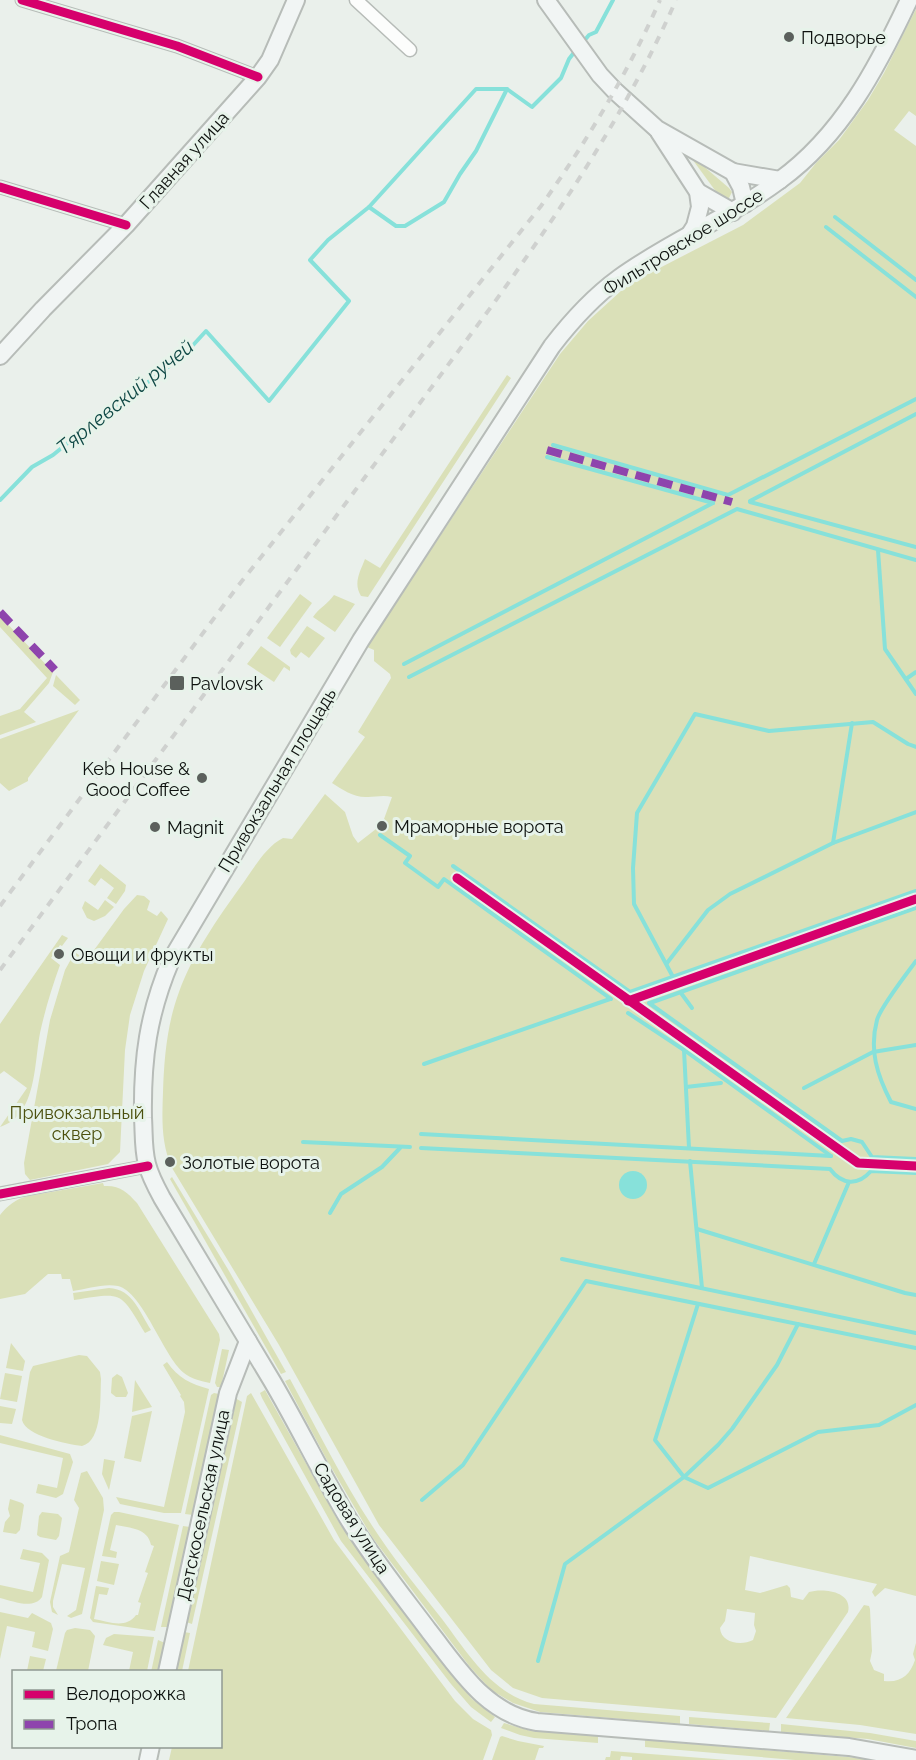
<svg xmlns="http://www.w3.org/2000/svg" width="916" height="1760" font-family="Raleway,sans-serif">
<rect width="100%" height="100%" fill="#eaf0eb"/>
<g fill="#dae0b8" fill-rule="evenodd">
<path d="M 916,9 L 916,116 L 909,111 L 894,130 L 916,146 L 916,1596 L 885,1588 L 875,1597 L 872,1592 L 877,1584 L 750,1556 L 745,1590 L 760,1593 L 787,1585 L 790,1588 L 791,1597 L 803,1600 L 809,1592 C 823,1588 853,1591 848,1612 L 776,1718 L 542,1698 L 513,1688 L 491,1670 L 379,1525 L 279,1345 L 172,1168 C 161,1143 162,1119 163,1092 C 164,1059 167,1024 179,992 C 192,955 218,918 241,886 C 253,870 265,847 283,838 L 292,839 L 325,794 L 345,812 L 353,836 L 358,843 L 376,829 L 379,831 L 386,821 L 384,819 L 392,797 C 383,795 376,797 368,797 C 354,798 343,790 332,783 L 365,737 L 358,732 L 391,678 L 390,674 L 374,661 L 374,650 L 367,647 L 560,354 L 588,321 L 622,290 L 644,276 L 743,225 L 800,183 L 816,163 L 839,140 L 868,100 L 884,73 ZM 727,1609 L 755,1613 L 754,1625 L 756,1631 L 753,1640 C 741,1646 721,1643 720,1628 L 725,1621 Z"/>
<polygon points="687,152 729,188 732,192 729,198 721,198 717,193"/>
<path d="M 507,375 L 511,378 L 368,597 L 361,596 C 353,583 360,572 365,559 L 380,568 Z"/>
<polygon points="300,594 312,603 280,647 267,638"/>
<path d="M 334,595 L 355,604 L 335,632 L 313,617 C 320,607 328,604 334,595 Z"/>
<polygon points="0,616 53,672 49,683 24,712 36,722 0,735 0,716 20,709 47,678 0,627"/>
<polygon points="307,626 325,638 309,658 301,652 296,658 291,654 290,650"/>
<polygon points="261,646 290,667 290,671 284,667 274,682 247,664"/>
<polygon points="56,675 80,700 75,705 53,686"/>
<polygon points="79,710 28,778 28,781 9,791 0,783 0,739"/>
<polygon points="100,864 126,885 125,891 116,904 107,898 114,888 101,878 95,886 88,881"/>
<polygon points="137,895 144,896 150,901 147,910 157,916 161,911 168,919 144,971 130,1015 125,1050 120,1152 108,1164 30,1180 25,1174 24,1163 50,1020 65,970 75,952 84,959 89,957 124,909"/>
<polygon points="105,900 114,907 105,916 94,921 87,918 82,908 85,901 98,910"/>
<path d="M 62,935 L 68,938 L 62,946 L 60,945 L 51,958 L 60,965 C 52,987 45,1010 40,1033 C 34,1064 37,1115 0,1127 L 27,1088 L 4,1071 L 0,1074 L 0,1024 Z"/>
<polygon points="172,1177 229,1271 286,1372 281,1374 170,1179"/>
<path d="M 103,1183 L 104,1186 C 120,1185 127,1192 137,1203 L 219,1334 L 220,1340 L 210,1383 C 201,1381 191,1379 184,1373 C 163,1356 143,1292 118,1286 C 104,1283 87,1289 73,1291 L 70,1279 L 62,1279 L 61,1274 L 48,1274 L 25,1294 L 0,1299 L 0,1215 C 8,1205 16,1199 28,1196 Z"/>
<path d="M 109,1288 C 133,1289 140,1313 151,1330 L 145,1333 C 120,1291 123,1292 74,1300 L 73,1293 Z"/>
<polygon points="11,1343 25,1361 23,1371 6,1368"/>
<polygon points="222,1349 229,1350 221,1387 217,1387 215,1383"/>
<path d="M 79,1355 L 87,1356 L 100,1372 L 101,1379 C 100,1397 103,1441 82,1446 C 66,1444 26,1436 22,1420 L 30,1372 L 33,1366 Z"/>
<path d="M 167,1362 C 178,1378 191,1384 209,1389 L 181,1513 L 164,1513 L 120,1504 L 116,1497 L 164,1507 L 185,1412 L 184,1402 L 180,1396 L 181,1395 L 163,1365 Z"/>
<polygon points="5,1373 22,1376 17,1402 0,1399"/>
<polygon points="117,1374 122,1377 128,1393 126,1397 116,1397 111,1393 112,1378"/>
<path d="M 290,1379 C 319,1433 346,1488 381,1539 C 399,1566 421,1592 442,1619 C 467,1652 491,1693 534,1704 L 680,1716 L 680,1724 L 540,1712 L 513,1703 L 491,1690 L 470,1667 L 372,1537 L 328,1462 L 285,1381 Z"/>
<polygon points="135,1380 152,1407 132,1412"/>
<polygon points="265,1390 341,1526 458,1683 472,1699 495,1717 491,1722 471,1707 451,1684 341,1541 262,1398 260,1393"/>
<polygon points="214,1393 219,1394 193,1515 185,1514 211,1395"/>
<polygon points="251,1393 334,1540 455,1701 473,1719 491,1730 492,1735 483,1760 169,1760 172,1747 220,1746 220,1672 188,1671 247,1396"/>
<polygon points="235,1398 242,1402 192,1624 186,1622"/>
<polygon points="0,1406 16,1409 12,1424 0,1423"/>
<polygon points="152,1411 141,1462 124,1458 132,1416"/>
<polygon points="0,1435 70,1454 73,1462 63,1494 56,1498 36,1493 38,1484 57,1488 63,1458 0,1443"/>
<polygon points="104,1459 115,1461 109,1490 102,1474"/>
<polygon points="87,1471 103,1498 104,1510 82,1614 71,1618 67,1616 76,1610 85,1568 62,1564 53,1601 53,1607 58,1615 52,1612 50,1602 60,1556 69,1552 79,1508 74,1500 81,1473"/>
<polygon points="10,1499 22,1503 24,1505 20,1530 16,1534 3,1532 5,1522 10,1516 8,1509"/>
<polygon points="42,1512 58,1514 62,1518 59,1536 56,1540 40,1537 37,1535 39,1516"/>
<path d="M 119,1512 L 179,1525 L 155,1631 L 93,1622 L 90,1618 L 96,1586 L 109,1588 L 107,1595 L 99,1594 L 94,1619 C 109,1622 126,1629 136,1615 L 138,1615 L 141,1603 L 138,1602 L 148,1573 L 145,1572 L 154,1546 L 151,1545 C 148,1528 130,1528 116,1525 L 110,1550 L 117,1552 L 116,1558 L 102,1556 L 111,1515 L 114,1512 Z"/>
<polygon points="183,1526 190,1527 168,1627 161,1627"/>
<path d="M 23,1549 L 42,1553 L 49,1560 L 42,1597 C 33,1610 13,1601 0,1598 L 0,1585 L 33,1592 L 40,1563 L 20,1559 Z"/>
<polygon points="101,1561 119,1564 114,1585 97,1581"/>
<path d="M 864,1605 L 869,1606 L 870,1609 L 872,1651 L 870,1661 L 874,1670 L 884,1674 L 884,1681 C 901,1683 910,1675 915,1660 L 913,1654 L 916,1643 L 916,1734 L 860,1725 L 786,1718 Z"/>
<polygon points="0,1612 28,1618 32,1613 51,1623 53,1629 48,1651 32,1647 35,1632 7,1626 0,1659"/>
<polygon points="75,1628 90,1630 95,1636 88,1671 56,1671 65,1633 67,1630"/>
<polygon points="184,1632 190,1633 182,1671 175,1672"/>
<polygon points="114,1634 154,1637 147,1671 129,1671 133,1652 103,1645 106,1638"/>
<polygon points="158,1640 165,1643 159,1671 151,1672"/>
<polygon points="30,1656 46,1659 43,1671 27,1671"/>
<polygon points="689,1717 770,1723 769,1731 689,1724"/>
<polygon points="504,1723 531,1731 598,1736 598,1743 534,1738 520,1735 501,1728"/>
<polygon points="781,1724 870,1733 916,1741 916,1748 868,1739 781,1732"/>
<polygon points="502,1736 518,1741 544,1746 543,1748 539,1748 535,1760 492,1760 500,1737"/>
<polygon points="645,1740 848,1757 871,1760 795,1760 645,1747"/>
<polygon points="611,1751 728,1760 632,1760 632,1757 621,1756 620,1760 605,1760 606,1757 610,1757"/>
</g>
<circle fill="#87e1da" cx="633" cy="1185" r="14"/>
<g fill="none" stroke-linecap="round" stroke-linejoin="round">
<g stroke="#87e1da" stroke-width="4">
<polyline points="583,42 589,35 596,32 613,0"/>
<polyline points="369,207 476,89 507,89"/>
<polyline points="835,217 916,280"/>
<polyline points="826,227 916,297"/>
<polyline points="553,445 728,495 916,399"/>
<polyline points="547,457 713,503"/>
<polyline points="0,500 32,467 53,455 75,437 184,355 206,331 269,401 349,301 310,260 328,240 369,207 396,226 405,226 444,202 460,174 476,151 507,89 532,107 561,78 569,59 576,50"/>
<polyline points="750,501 916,414"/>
<polyline points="750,502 916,547"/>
<polyline points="878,550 885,649 916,694"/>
<polyline points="404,664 713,503"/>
<polyline points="409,677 737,509 916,560"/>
<polyline points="906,679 916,672"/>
<polyline points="380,835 410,856 405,863 438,887 444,879 611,999"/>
<polyline points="833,843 852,723"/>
<polyline points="453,866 630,992 916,891"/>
<path d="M 916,961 C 907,973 880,1008 877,1020 C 869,1050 877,1075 891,1102 L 916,1109"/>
<polyline points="667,963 708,910 730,894 833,843 916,812"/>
<polyline points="673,977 634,904 633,868 637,813 695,714 769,731 873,722 908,744 916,747"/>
<polyline points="681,993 692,1008"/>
<polyline points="649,1003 842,1141 851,1139 862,1142 872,1157 916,1159"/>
<polyline points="650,1003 916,908"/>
<polyline points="628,1013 684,1050 831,1156"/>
<polyline points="684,1050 689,1148"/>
<polyline points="424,1064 610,999"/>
<polyline points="686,1087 721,1083"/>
<polyline points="804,1088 873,1052 916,1045"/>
<polyline points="421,1134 831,1156"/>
<polyline points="303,1142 410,1147"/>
<path d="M 421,1148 L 830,1169 C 842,1185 858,1186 871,1171 L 916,1173"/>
<polyline points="690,1161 702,1288"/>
<polyline points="330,1213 341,1194 382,1167 400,1148"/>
<polyline points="697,1229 905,1293 916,1295"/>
<polyline points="562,1259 916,1333"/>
<polyline points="814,1264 849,1182"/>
<polyline points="698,1304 655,1440 684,1477 708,1488 818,1432 879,1425 916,1405"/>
<polyline points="422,1500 463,1465 586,1281 916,1348"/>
<polyline points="538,1661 565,1564 684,1477 718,1445 732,1429 777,1365 798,1324"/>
</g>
<defs>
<g id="minor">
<polyline points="22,0 177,46 258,77"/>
<polyline points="356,0 410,50"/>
<polyline points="0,187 126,225"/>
<polyline points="0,1194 148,1166"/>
</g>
<g id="secondary">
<polyline points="546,0 600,75 615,91 657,129 733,172 741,187 745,204"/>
<path d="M 909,0 C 877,68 842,135 780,180 C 729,218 670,241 619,278 C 593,297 572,320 552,346 L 361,640 L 171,960 C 148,1014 142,1059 143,1118 C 144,1133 143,1149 147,1164 C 150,1176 156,1187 162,1198 C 199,1259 236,1320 272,1381 C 299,1427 322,1475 349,1520 C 373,1559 402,1595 429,1631 C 459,1669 486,1714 537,1722 L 849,1747 L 916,1759"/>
<polyline points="659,132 698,192 700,207 695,226 688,237"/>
<polyline points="733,172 780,180"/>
<polyline points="698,192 733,212"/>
<polyline points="0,356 43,309 126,225 258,77 270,60 296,0"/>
<polyline points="167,1672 228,1393 248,1341"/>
<polyline points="148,1760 151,1746"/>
</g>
</defs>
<use href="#minor" stroke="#b7bcb8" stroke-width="15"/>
<use href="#secondary" stroke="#b7bcb8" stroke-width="20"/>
<use href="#minor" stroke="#fcfdfc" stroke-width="12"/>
<use href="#secondary" stroke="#f1f5f4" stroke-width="16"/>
<g stroke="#cfd1cf" stroke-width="4" stroke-dasharray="8 8" stroke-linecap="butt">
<path d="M 0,906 L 238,586 L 541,206 C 587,141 628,73 660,0"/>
<path d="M 0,970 L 491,307 C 561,210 628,110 676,0"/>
</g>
<g stroke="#8e44ad" stroke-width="8" stroke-dasharray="15 8" stroke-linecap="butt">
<polyline points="547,450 732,502"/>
<polyline points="0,612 55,670"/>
</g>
<defs>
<g id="cycleway">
<polyline points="22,0 177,46 258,77"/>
<polyline points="0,187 126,225"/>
<polyline points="457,878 858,1163 916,1166"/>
<polyline points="628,1001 916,899"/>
<polyline points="0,1194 148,1166"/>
</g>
</defs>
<use href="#cycleway" stroke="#e7f3ea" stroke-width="13"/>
<use href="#cycleway" stroke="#d6006c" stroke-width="9"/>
</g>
<g fill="#5b605c" stroke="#e7f3ea" stroke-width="2">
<circle cx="789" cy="37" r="6"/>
<rect x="169" y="675" width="16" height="16" rx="3"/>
<circle cx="202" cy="778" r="6"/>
<circle cx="382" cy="826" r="6"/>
<circle cx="155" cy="827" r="6"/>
<circle cx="59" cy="954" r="6"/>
<circle cx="170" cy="1162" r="6"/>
</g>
<g text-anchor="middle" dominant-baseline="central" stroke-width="6" stroke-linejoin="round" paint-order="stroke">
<g font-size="18" fill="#0e120f" stroke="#e7f3ea" text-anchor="start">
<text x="801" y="37">Подворье</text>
<text x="190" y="683">Pavlovsk</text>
<text x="190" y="768" text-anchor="end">Keb House &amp;<tspan x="190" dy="21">Good Coffee</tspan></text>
<text x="394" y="826">Мраморные ворота</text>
<text x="167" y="827">Magnit</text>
<text x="71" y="954">Овощи и фрукты</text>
<text x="182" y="1162">Золотые ворота</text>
</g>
<g font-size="18" fill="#0e120f" stroke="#e7f3ea">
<text transform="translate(184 160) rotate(-48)">Главная улица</text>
<text transform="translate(683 242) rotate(-32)">Фильтровское шоссе</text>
<text transform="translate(277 780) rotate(-59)">Привокзальная площадь</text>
<text transform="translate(203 1505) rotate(-78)">Детскосельская улица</text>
<text transform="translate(352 1518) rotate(58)">Садовая улица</text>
</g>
<g font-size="18" fill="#4c500e" stroke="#e7f3ea">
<text x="77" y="1112">Привокзальный<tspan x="77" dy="21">сквер</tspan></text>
</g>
<g font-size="20" font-style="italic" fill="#0f4845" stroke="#e7f3ea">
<text transform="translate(125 397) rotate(-39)">Тярлевский ручей</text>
</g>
</g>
<rect x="12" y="1670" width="210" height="78" fill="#e7f3ea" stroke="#909992" stroke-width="1.5"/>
<rect x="24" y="1690" width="30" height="9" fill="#d6006c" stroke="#909992" stroke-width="1.5"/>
<text x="66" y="1700" font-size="18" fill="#0e120f">Велодорожка</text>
<rect x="24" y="1720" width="30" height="9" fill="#8e44ad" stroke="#909992" stroke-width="1.5"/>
<text x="66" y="1730" font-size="18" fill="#0e120f">Тропа</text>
</svg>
